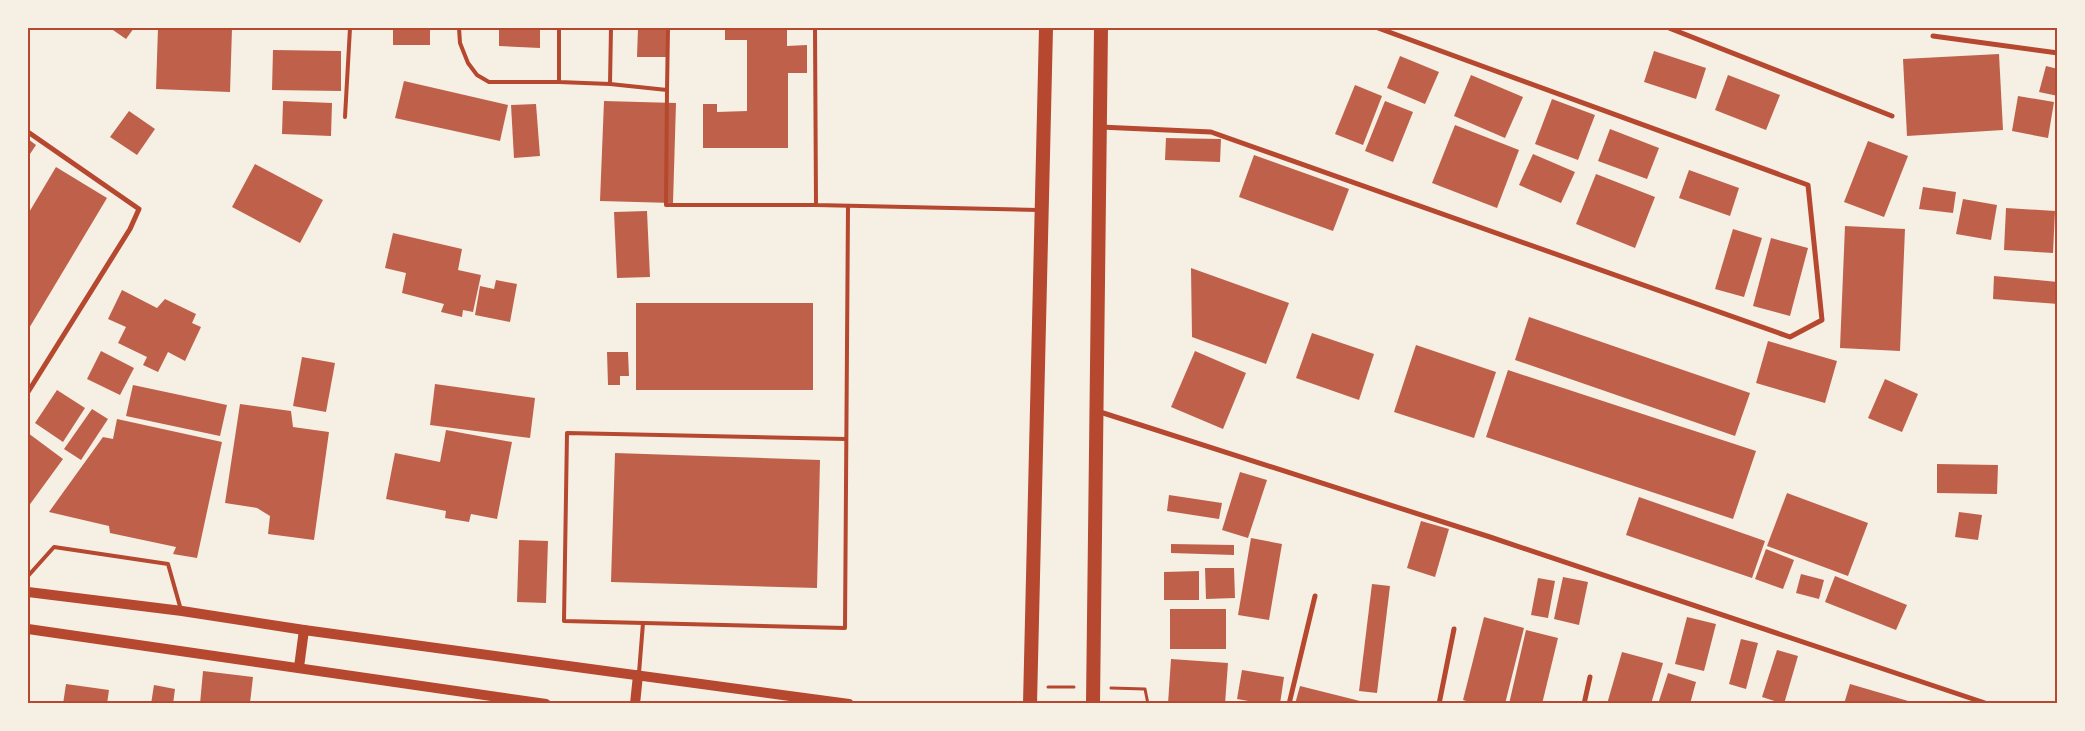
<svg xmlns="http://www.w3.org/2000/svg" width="2085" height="731" font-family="Signika,sans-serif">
<rect width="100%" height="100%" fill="#f6efe4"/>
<g fill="#bf614a">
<polygon points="110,28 134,28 126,39"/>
<polygon points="158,28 232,28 230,92 156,89"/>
<rect x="393" y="28" width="37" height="17"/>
<polygon points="499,28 540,28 540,48 499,46"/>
<polygon points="638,28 667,28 666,57 637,57"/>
<polygon points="725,28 787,28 787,46 807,45 807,73 788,73 788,148 703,148 703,104 717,104 717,112 747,111 747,40 725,40"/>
<polygon points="273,50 341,51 341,91 272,90"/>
<polygon points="1654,51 1706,68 1696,99 1644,82"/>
<polygon points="1999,54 2003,130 1907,136 1903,59"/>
<polygon points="1400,56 1439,72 1425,104 1387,88"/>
<polygon points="2046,66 2058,69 2058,96 2039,92"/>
<polygon points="1471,75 1523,97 1505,138 1454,116"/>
<polygon points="1728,75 1780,95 1766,130 1715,110"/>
<polygon points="404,81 508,105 500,141 395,118"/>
<polygon points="1355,85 1382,96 1363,145 1335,134"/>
<polygon points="2018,96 2054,102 2048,138 2012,131"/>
<polygon points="1552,99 1595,115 1578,160 1535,144"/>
<polygon points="283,101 332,103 331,136 282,134"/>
<polygon points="604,101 676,103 673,203 600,201"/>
<polygon points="1385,101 1413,112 1393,162 1365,151"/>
<polygon points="536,104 540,156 514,158 511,105"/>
<polygon points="129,111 155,129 137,155 110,137"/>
<polygon points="1455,125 1519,150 1497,208 1432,183"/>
<polygon points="1610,129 1659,148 1647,179 1598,161"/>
<polygon points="1166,138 1221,139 1220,162 1165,160"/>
<polygon points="28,139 36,145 28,157"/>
<polygon points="1868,141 1908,156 1884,217 1844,202"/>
<polygon points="1533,154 1575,172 1561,203 1519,185"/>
<polygon points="1254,155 1349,189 1333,231 1239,197"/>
<polygon points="255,164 323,200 300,243 232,207"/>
<polygon points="56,167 107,198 28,330 28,214"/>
<polygon points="1689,170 1739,188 1730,216 1679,198"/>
<polygon points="1596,174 1655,197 1635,248 1576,224"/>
<polygon points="1923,187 1956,192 1953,213 1919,209"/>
<polygon points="1963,199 1997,205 1991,240 1956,234"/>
<polygon points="2006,208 2055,211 2053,253 2004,250"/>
<polygon points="647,211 650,277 617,278 614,212"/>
<polygon points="1845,226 1905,229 1900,351 1840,348"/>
<polygon points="1733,229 1762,238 1744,297 1715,289"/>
<polygon points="393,233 462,249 458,270 481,275 473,312 463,310 462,317 441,312 444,304 402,293 406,273 385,268"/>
<polygon points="1771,238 1808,248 1790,316 1753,306"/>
<polygon points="1191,268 1289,303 1266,364 1192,337"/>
<polygon points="1994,276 2058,282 2058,304 1993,299"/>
<polygon points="496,280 517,284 510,322 475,315 480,286 494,289"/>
<polygon points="122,290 157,308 165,299 196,314 192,323 201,327 185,361 168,352 158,372 143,365 147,357 118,343 126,327 108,319"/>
<rect x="636" y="303" width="177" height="87"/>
<polygon points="1529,317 1750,393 1735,436 1515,360"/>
<polygon points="1312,333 1374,354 1359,400 1296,378"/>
<polygon points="1768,341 1837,361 1825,403 1756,383"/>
<polygon points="1416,345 1496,372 1474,438 1394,412"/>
<polygon points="101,351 134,368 120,395 87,379"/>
<polygon points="1195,351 1246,373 1223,429 1171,407"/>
<polygon points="607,352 628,352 629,376 620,376 620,385 608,385"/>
<polygon points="302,357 335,363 326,412 293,406"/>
<polygon points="1508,370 1756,451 1733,519 1486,437"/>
<polygon points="1885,379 1918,394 1902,432 1868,418"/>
<polygon points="435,384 535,398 530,438 430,425"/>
<polygon points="133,385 227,405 220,436 126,416"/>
<polygon points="57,390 85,408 63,442 35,423"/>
<polygon points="240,404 291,411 293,427 329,432 314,540 268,534 270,516 257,508 225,503"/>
<polygon points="92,409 108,419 81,460 64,449"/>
<polygon points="117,419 222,442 197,558 173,554 176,547 110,533 109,526 49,512 103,437 113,439"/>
<polygon points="446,430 512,442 497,519 471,514 469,522 445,518 446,511 386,499 395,453 440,462"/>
<polygon points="28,433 63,459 28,507"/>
<polygon points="615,453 820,460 817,588 611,582"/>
<polygon points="1937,464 1998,465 1997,494 1937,493"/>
<polygon points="1240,472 1267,480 1248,538 1222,530"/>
<polygon points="1787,493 1868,523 1848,576 1767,546"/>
<polygon points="1169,495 1222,503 1219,519 1167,511"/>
<polygon points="1639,497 1765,541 1752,578 1626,535"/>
<polygon points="1959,512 1982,515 1978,540 1955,537"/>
<polygon points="1421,521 1449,529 1435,577 1407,568"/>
<polygon points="1251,538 1282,544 1269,620 1238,615"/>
<polygon points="519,540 548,541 546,603 517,602"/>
<polygon points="1171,544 1234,545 1234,555 1171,553"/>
<polygon points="1766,549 1794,560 1783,589 1755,579"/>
<polygon points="1205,568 1234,568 1235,598 1206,599"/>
<polygon points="1199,571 1199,600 1164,600 1164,572"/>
<polygon points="1801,574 1824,580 1819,599 1796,593"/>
<polygon points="1835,576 1907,605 1896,630 1825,602"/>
<polygon points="1563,577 1588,582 1579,625 1554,619"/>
<polygon points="1538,578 1555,581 1548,618 1531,615"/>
<polygon points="1372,584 1390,586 1377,693 1359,691"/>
<rect x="1170" y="609" width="56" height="40"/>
<polygon points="1484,617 1524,628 1505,704 1476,704 1463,700"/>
<polygon points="1687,617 1716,624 1704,671 1675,664"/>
<polygon points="1526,630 1558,638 1542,704 1509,704"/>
<polygon points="1741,639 1758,643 1746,689 1729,684"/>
<polygon points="1777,650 1798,656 1784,704 1762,697"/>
<polygon points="1622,652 1663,663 1651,704 1607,704"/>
<polygon points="1171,659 1228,663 1225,704 1168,704"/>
<polygon points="1242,670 1284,677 1280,704 1265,704 1237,699"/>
<polygon points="203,671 253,677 250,703 234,701 234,704 200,704"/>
<polygon points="1668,673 1696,682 1690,704 1658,704"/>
<polygon points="66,684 109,690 107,704 63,704"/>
<polygon points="1850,684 1915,703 1915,704 1844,704"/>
<polygon points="154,685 175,689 173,704 151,704"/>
<polygon points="1300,686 1368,703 1368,704 1295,704"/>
</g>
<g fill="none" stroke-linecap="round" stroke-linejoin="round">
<g stroke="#b5482f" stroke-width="3">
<polyline points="1048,687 1074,687"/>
<polyline points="1111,688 1145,689 1148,704"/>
</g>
<g stroke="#b5482f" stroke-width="4">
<polyline points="459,28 460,43 468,63 477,75 489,82 559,82"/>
<polyline points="559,28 559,82 610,84 667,90 666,205 816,205"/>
<polyline points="815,28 816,205 1038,210"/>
<polyline points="610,84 611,28"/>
<polyline points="667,90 668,28"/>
<polyline points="345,117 350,28"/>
<polyline points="846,439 567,433 564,621 845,628 848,206"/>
<polyline points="28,576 54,547 168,564 181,610"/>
<polyline points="639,673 643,623"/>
</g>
<g stroke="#b5482f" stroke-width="5">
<polyline points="1669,28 1892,116"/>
<polyline points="1933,36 2058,53"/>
<polyline points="1100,127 1211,132 1790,337 1822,320 1808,185 1378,28"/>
<polyline points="28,132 139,209 130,229 28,392"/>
<polyline points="1097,411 1490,537 1988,704"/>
<polyline points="1289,704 1315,596"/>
<polyline points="1439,704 1454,629"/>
<polyline points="1584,704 1590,677"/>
</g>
<g stroke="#b5482f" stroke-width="10">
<polyline points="28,592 182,611 304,630 849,704"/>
<polyline points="28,629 546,704"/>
<polyline points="299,667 304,630"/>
<polyline points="635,704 638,675"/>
</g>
<g stroke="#b5482f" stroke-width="14">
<polyline points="1030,704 1046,28"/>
<polyline points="1093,704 1101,28"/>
</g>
</g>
<rect width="2085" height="731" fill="none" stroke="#f6efe4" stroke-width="58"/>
<rect x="29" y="29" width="2027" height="673" fill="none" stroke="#b5482f" stroke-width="2"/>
</svg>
